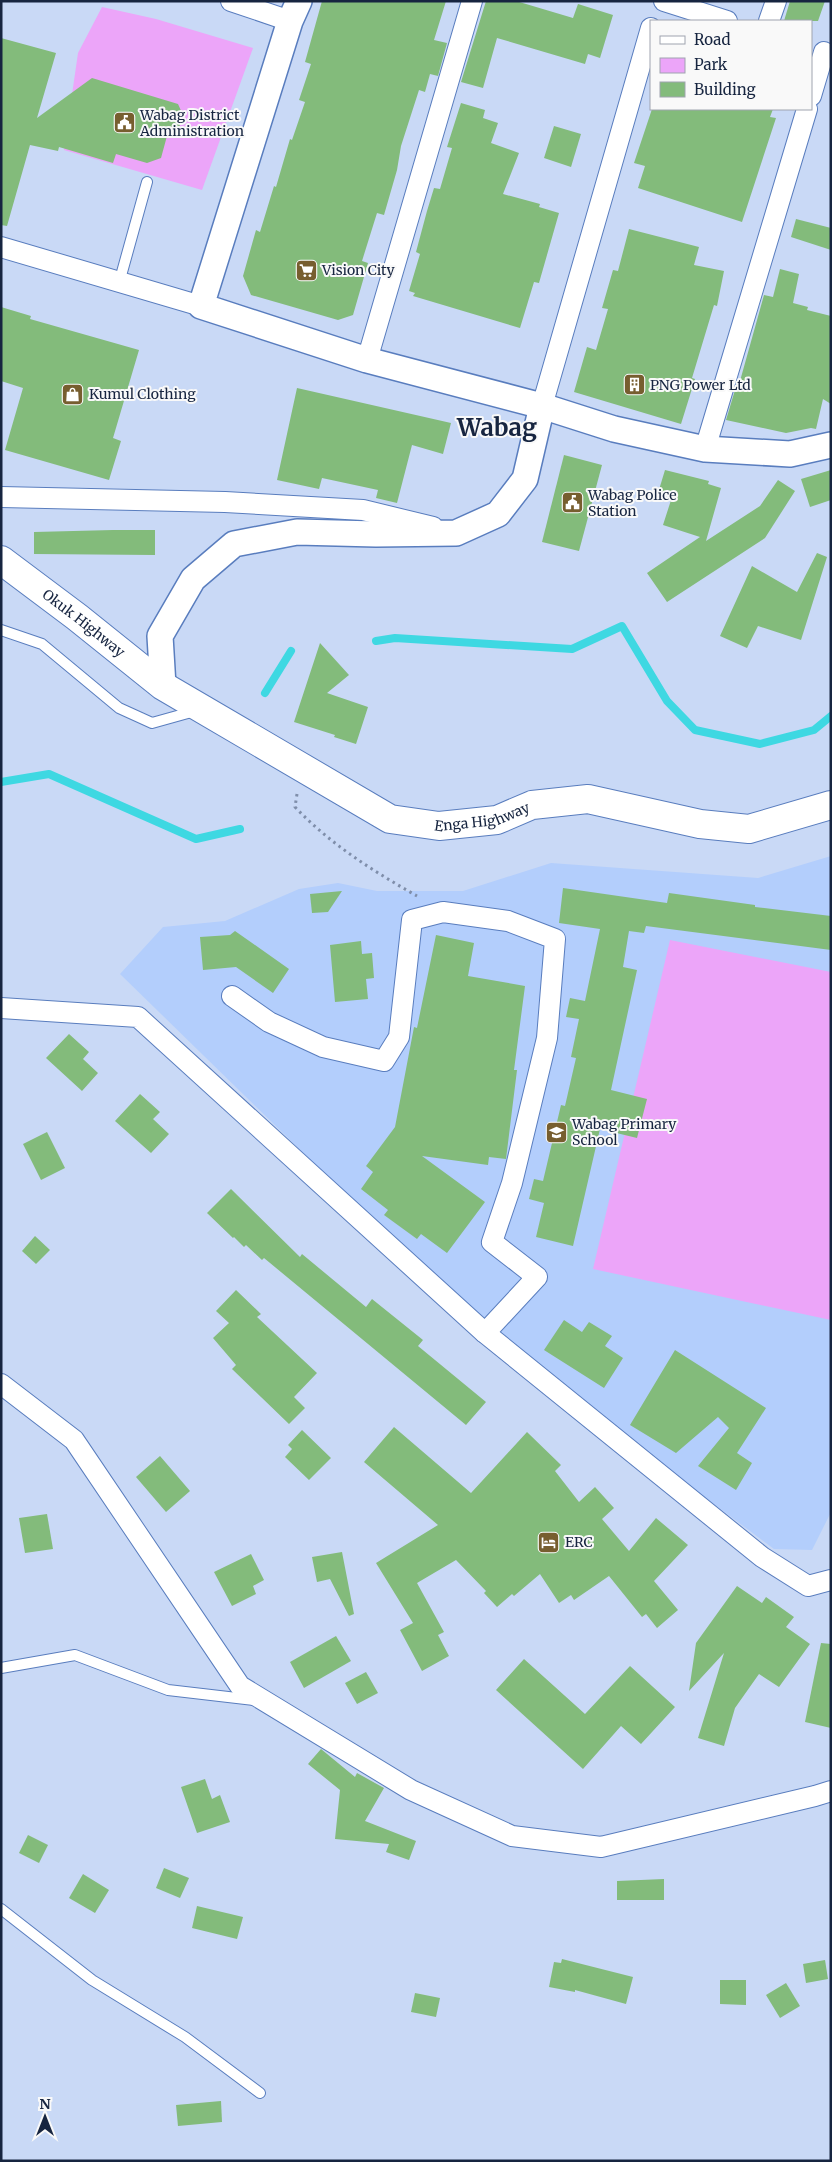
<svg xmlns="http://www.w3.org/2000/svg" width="832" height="2162" font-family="Merriweather,serif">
<rect width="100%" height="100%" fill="#c9d9f6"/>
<polygon fill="#b3cefc" points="831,856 831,1512 812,1550 774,1549 591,1412 444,1290 120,974 163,927 225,921 299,889 338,883 377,891 463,891 551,863 758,878"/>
<g fill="#eca5f9">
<polygon points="102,7 156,19 253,48 202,190 64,150 78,53"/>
<polygon points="670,940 831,972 831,1320 593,1269"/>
</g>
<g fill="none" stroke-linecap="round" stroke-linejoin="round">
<g stroke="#3ed8e2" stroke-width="8">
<polyline points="376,641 395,638 572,649 622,626 667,701 695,730 760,744 814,730 831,716"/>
<polyline points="265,693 291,651"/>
<polyline points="1,782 49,774 196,839 240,829"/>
</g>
</g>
<g fill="#83bb7b">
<polygon points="322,1 446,1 434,40 447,43 438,76 430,74 425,92 419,90 401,146 397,170 384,215 377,213 362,261 368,263 353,315 338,320 251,295 243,276 256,230 260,232 274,186 276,187 290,139 292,140 305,102 299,100 311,64 305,62"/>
<polygon points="486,1 516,1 573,18 578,4 613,15 600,58 588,54 585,64 497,38 483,88 461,82"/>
<polygon points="790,1 825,1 818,21 784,21"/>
<polygon points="1,38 56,53 37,118 92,78 178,104 183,115 176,138 167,136 161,158 147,163 116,154 113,163 59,147 58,151 30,145 7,226 1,225"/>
<polygon points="461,103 485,110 483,118 498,123 491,143 519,153 503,194 540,204 539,207 559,213 539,283 534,282 520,328 413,296 415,293 409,291 420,254 416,252 427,211 434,188 440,189 452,148 447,147"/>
<polygon points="652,109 773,109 770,117 776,118 742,222 638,188 645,166 634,163"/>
<polygon points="554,126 581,134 571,167 544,158"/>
<polygon points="796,219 831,228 831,250 791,237"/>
<polygon points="629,229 699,247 694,265 724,271 717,306 714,305 692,378 695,379 681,424 574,392 587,347 596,350 608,309 602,308 613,270 618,271"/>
<polygon points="780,269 799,274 793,303 808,307 807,310 831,316 831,404 823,399 816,429 811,428 786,433 726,420 738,380 740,381 764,295 773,297"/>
<polygon points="1,307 31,316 30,319 139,350 113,438 121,441 109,480 5,450 23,388 1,381"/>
<polygon points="297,388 451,423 443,454 412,445 397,503 376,498 378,490 322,478 319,489 277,480"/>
<polygon points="564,455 602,465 579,551 542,542"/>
<polygon points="665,470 709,481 708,484 721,488 706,541 760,506 778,480 795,491 765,538 667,602 647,573 700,537 663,525 672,497 658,493"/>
<polygon points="831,470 831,500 810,507 801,479"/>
<polygon points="113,530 155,530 155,555 34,554 34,532"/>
<polygon points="817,553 827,557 801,640 758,626 747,648 720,636 752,566 797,592"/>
<polygon points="320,643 349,675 327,693 368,707 356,744 334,737 335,735 294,722"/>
<polygon points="563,888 667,903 669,893 755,905 755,907 831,916 831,950 646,926 644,933 629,931 623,967 637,970 611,1090 647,1099 637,1138 600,1129 573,1246 536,1237 544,1203 529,1199 534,1179 543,1181 561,1105 565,1106 576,1058 571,1057 579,1019 566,1017 570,998 585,1001 600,929 559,923"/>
<polygon points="342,891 328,912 312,913 310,894"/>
<polygon points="235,931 289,969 273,993 236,967 203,970 200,937 230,935"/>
<polygon points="436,935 474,943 468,976 525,986 514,1070 517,1070 506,1159 489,1157 488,1165 422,1156 485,1202 447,1253 421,1234 417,1239 384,1215 388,1210 361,1189 373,1172 366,1166 395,1127 414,1027 417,1028"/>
<polygon points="361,941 362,954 372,953 374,978 366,979 368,999 335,1002 330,945"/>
<polygon points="69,1034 89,1052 83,1059 98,1073 82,1091 46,1058"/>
<polygon points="140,1094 160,1112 153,1119 169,1134 151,1153 115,1121"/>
<polygon points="47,1132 65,1168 41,1180 23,1144"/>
<polygon points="231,1189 300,1257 302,1254 366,1307 372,1299 423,1340 418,1346 486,1402 466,1425 264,1258 262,1260 246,1245 244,1247 234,1237 233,1238 207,1213"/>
<polygon points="35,1236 50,1250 36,1264 22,1251"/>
<polygon points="236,1290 261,1314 257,1317 317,1373 294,1397 305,1408 289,1424 232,1369 236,1365 213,1338 229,1323 216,1311"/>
<polygon points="564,1320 582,1332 589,1322 612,1336 605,1346 623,1358 604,1388 544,1350"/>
<polygon points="675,1350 766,1408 737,1453 752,1463 736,1490 698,1466 729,1428 718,1417 676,1453 630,1425"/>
<polygon points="394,1427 471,1493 527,1432 561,1465 555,1471 579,1502 595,1487 614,1508 602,1519 629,1551 656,1518 688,1545 654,1581 678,1610 657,1628 646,1614 642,1617 609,1576 574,1600 571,1595 559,1603 540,1574 514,1596 512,1594 497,1607 484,1593 486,1591 456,1560 417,1583 444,1632 438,1635 449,1656 422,1671 400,1630 413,1623 376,1563 438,1525 364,1462"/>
<polygon points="302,1430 331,1458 309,1480 285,1457 292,1449 288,1445"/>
<polygon points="160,1456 190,1491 166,1512 136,1477"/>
<polygon points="47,1514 53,1549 25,1553 19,1518"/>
<polygon points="342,1552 354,1614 349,1616 330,1579 317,1582 312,1557"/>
<polygon points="251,1554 264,1580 253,1586 256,1594 232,1606 214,1572"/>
<polygon points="737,1586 762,1603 766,1597 794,1617 786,1627 810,1644 779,1687 759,1674 735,1708 724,1746 698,1738 724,1653 689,1691 696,1643"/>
<polygon points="336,1636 351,1661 304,1688 290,1662"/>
<polygon points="821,1643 831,1644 831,1728 805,1722"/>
<polygon points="524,1659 585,1714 630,1666 675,1707 641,1744 621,1726 583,1769 496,1690"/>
<polygon points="366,1672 378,1693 357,1704 345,1683"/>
<polygon points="321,1749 355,1777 357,1773 384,1788 365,1821 416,1841 409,1860 386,1852 389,1844 335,1839 340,1790 308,1764"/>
<polygon points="205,1779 212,1799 220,1795 230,1822 197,1833 181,1787"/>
<polygon points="28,1835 48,1845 39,1863 19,1853"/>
<polygon points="164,1868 189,1878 180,1898 156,1888"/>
<polygon points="83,1874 109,1890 95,1913 69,1898"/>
<polygon points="664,1879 664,1900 617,1900 617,1881"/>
<polygon points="197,1906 243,1917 237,1939 192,1928"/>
<polygon points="562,1959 633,1977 626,2004 575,1990 575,1992 549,1987 554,1962 561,1963"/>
<polygon points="825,1960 828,1979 806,1983 803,1964"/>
<polygon points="720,1980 746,1980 746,2005 720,2004"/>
<polygon points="786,1983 800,2006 780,2018 766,1995"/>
<polygon points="415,1993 440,1998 436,2017 411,2012"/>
<polygon points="221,2101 222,2122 178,2126 176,2105"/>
</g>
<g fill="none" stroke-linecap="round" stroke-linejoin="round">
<defs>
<g id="service">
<polyline points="119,283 147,182"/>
<polyline points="1,630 42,644 119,708 152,723 195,711"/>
<polyline points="1,1668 75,1655 168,1690 254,1700"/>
<polyline points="1,1909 92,1980 185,2037 260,2093"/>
</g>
<g id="minor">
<polyline points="231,1 290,21"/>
<polyline points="664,1 727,21"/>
<polyline points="769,21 776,1"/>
<polyline points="811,96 824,52"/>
<polyline points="1,247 201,306"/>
<polyline points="367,360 472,1"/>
<polyline points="542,406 651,28"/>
<polyline points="705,449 807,109"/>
<polyline points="1,497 225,502 363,510 433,527"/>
<polyline points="232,996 269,1022 323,1047 384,1061 399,1037 412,920 443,912 508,921 555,939 547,1038 512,1183 492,1242 537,1277 485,1333"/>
<polyline points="1,1008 138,1017 485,1333 762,1557 808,1586 831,1580"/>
<polyline points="1,1384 74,1440 240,1686 411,1790 512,1836 601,1847 815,1796 831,1791"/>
</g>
<g id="tertiary">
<polyline points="299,1 290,21 201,306 367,360 542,406 614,429 705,449 790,454 831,445"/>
<polyline points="163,686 160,636 193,579 234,544 297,532 376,534 456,533 498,514 525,479 542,406"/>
</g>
<g id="primary">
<path id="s1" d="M 1,560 L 77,617 L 163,686 L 390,819 L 439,826 L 497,820 L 532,805 L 588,799 L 700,824 L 749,829 L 831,805"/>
</g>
</defs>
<use href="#service" stroke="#597dbe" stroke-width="12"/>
<use href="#minor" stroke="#597dbe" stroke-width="22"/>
<use href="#tertiary" stroke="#597dbe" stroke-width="28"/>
<use href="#primary" stroke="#597dbe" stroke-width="30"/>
<path stroke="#7f8eaa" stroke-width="3" stroke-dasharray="2.5 4" stroke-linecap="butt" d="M 297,794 L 295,807 C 330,844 373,871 417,896"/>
<use href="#service" stroke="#fff" stroke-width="10"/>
<use href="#minor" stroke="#fff" stroke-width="20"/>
<use href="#tertiary" stroke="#fff" stroke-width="25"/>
<use href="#primary" stroke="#fff" stroke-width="28"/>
</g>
<defs>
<symbol id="civic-square" viewBox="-11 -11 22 22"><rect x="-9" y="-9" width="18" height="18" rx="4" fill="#775e2f" stroke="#f9f9f9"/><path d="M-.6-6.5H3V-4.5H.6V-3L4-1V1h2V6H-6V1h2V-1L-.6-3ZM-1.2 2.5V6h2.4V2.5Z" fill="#fff"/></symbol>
<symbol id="supermarket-square" viewBox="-11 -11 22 22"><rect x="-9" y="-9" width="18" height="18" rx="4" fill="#775e2f" stroke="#f9f9f9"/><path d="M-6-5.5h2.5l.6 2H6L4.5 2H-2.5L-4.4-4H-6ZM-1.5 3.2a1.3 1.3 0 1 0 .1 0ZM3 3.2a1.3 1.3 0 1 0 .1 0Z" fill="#fff"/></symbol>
<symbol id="building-square" viewBox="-11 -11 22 22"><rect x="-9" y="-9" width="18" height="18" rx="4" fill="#775e2f" stroke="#f9f9f9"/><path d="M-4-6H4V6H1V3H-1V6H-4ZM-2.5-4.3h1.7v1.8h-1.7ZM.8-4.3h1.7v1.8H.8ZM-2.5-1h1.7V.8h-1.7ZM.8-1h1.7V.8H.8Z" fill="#fff"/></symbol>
<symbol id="shop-square" viewBox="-11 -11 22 22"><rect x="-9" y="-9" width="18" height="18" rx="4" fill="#775e2f" stroke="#f9f9f9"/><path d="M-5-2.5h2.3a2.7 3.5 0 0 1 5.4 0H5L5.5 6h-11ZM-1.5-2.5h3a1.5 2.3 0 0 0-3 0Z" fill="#fff"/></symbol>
<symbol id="school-square" viewBox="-11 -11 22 22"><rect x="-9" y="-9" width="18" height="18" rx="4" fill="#775e2f" stroke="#f9f9f9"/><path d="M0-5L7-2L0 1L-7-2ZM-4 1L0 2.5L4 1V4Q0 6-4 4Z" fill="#fff"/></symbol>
<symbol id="hotel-square" viewBox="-11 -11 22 22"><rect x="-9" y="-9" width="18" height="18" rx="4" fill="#775e2f" stroke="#f9f9f9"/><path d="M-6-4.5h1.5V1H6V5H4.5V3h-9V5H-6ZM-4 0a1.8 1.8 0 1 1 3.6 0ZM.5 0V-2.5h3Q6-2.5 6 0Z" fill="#fff"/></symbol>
</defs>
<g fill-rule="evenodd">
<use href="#civic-square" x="112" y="110" width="25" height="25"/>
<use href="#supermarket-square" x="294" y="258" width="25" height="25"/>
<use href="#building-square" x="622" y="372" width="25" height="25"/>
<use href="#shop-square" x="60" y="382" width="25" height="25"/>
<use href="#civic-square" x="560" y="490" width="25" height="25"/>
<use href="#school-square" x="544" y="1120" width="25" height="25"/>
<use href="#hotel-square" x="536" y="1530" width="25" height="25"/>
</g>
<g text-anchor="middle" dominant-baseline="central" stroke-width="4" stroke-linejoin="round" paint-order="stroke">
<g font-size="14" fill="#172540" stroke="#f9f9f9" text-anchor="start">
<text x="140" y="115">Wabag District<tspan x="140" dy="16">Administration</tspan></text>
<text x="322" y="270">Vision City</text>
<text x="650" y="385">PNG Power Ltd</text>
<text x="89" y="394">Kumul Clothing</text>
<text x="588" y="495">Wabag Police<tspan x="588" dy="16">Station</tspan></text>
<text x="572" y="1124">Wabag Primary<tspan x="572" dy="16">School</tspan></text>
<text x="565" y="1542">ERC</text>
</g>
<g font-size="14" fill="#172540" stroke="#f9f9f9">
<text stroke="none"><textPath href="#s1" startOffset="104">Okuk Highway</textPath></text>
<text stroke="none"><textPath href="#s1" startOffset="562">Enga Highway</textPath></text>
</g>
<g font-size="24" font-weight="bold" fill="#172540" stroke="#f9f9f9">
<text x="497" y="427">Wabag</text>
</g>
</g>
<rect width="832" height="2162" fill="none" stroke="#172540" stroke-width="5"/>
<rect x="650" y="20" width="162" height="90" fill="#f9f9f9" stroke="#9fa4af"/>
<rect x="660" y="36" width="25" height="8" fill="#ffffff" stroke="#9fa4af"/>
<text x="694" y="45" font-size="15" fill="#172540">Road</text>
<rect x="660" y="58" width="25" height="15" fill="#eca5f9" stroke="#9fa4af"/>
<text x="694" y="70" font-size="15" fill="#172540">Park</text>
<rect x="660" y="82" width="25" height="15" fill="#83bb7b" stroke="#9fa4af"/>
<text x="694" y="95" font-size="15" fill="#172540">Building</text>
<g transform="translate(45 2117)" stroke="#f9f9f9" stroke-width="4" paint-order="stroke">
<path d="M0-4L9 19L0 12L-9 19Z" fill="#172540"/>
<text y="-8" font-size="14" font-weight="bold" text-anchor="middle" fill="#172540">N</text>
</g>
</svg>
